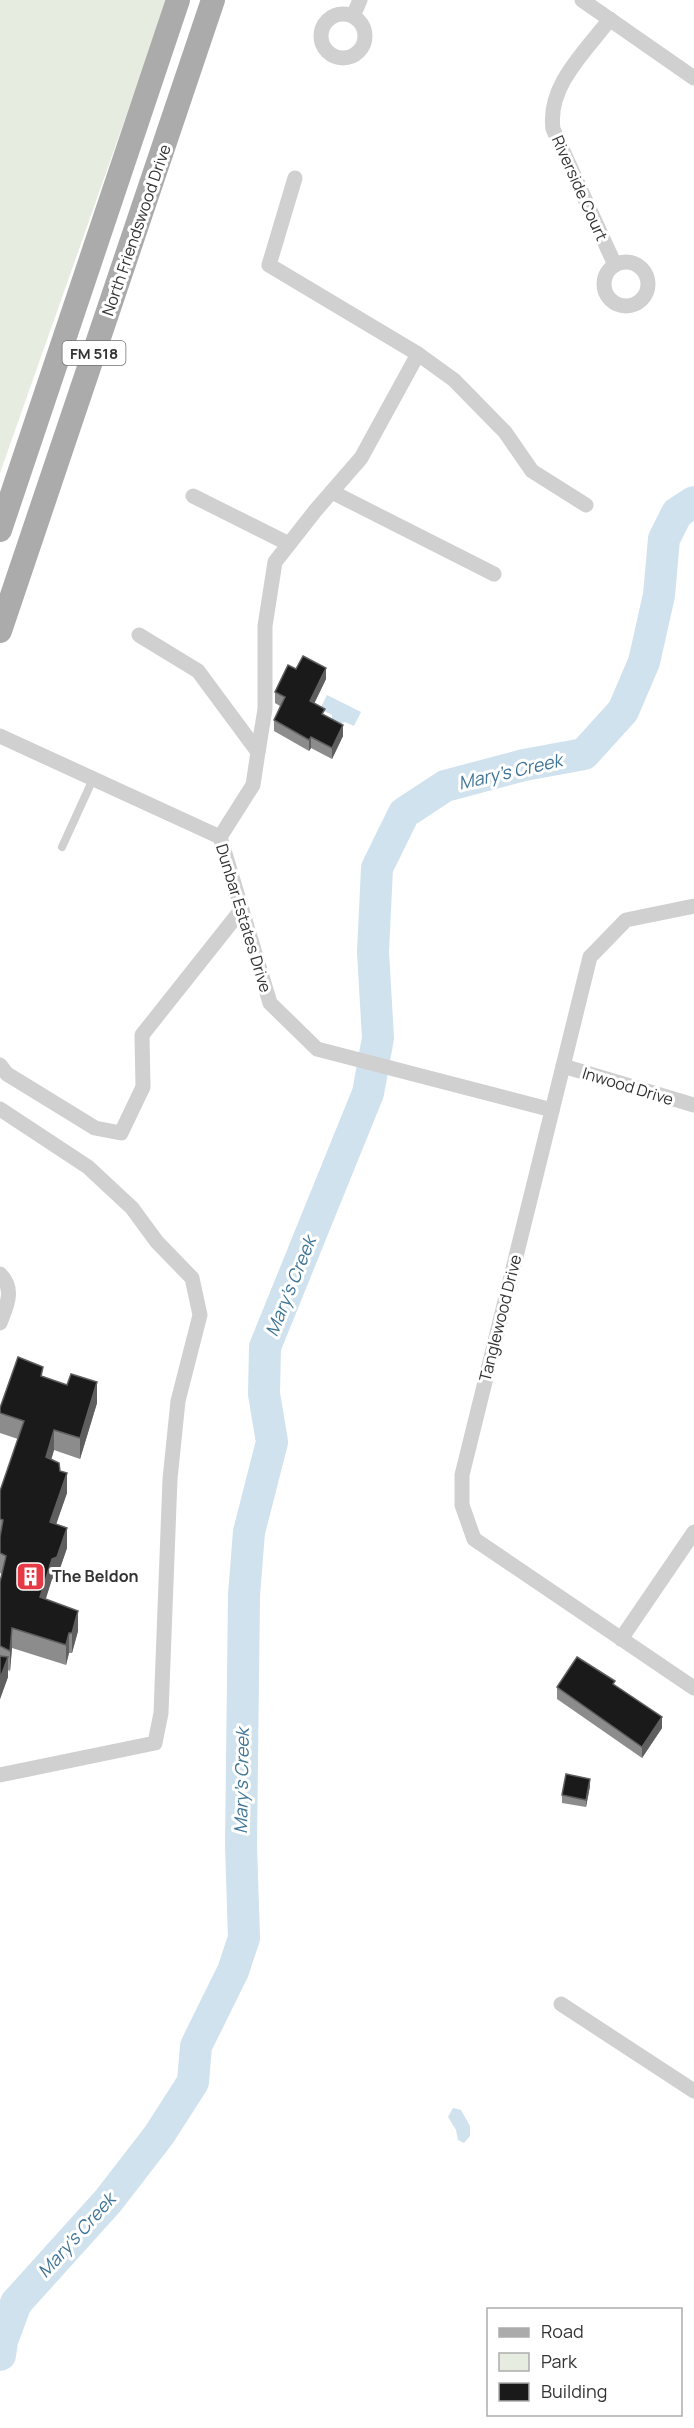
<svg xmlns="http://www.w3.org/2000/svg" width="694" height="2428" font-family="Manrope,sans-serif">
<rect width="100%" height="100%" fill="#fff"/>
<polygon fill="#e6ecdf" points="0,0 167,0 0,473"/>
<g fill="#cfe2ee">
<polygon points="327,695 361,712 354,726 345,722 338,725 332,721 332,715 320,709"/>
<polygon points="453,2108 461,2110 470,2126 470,2136 464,2143 458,2140 456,2130 448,2117"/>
</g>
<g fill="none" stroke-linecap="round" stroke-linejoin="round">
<polyline stroke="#cfe2ee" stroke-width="32" points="0,2355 2,2341 16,2303 108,2201 159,2135 193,2082 196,2046 233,1971 244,1938 241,1846 244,1595 249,1532 272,1442 264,1394 265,1347 368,1093 378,1038 373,952 377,868 404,813 445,786 524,765 584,754 623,711 644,662 659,595 664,539 677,513 694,502"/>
<polyline stroke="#d0d0d0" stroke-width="8" points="62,847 93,779"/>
<g stroke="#d0d0d0" stroke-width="15">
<polyline points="582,0 694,78"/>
<circle cx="343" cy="36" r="22"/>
<polyline points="353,16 360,0"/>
<path d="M 610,19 C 585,52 547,86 553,129 L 615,265"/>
<polyline points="295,178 269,265 418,354 454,380 505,432 532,471 586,505"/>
<circle cx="626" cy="284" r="22"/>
<polyline points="332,492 494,574"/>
<polyline points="193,496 289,544"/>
<polyline points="139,635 198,671 258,752 253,785 220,837"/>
<polyline points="0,736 220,837 270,1003 317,1049 552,1110"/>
<polyline points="258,752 265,709 265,626 275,562 315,511 361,458 418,354"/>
<polyline points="694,906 626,920 590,957 462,1475 462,1505 474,1539 694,1688"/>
<polyline points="0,1065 7,1074 95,1128 121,1133 143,1087 142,1035 242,909"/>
<polyline points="563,1066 694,1105"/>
<polyline points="0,1109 88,1167 132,1208 157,1242 192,1278 200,1315 178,1401 170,1479 161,1713 155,1743 0,1775"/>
<path d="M 0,1274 C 15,1289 7,1305 0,1323"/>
<polyline points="621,1639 694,1532"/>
<polyline points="561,2004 694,2091"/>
</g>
<g stroke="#ababab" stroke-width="24">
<polyline points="0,530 178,0"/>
<polyline points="0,631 213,0"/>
</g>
</g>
<g fill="#8c8c8c">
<polygon points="296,669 326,679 314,704 343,736 332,759 311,748 309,751 274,731 274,720 280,706 275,703 275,692"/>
<polygon points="43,1376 97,1403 80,1459 54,1450 51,1460 60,1471 67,1493 56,1524 67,1548 57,1577 52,1579 45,1599 78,1631 72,1653 69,1653 66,1665 12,1648 10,1671 8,1670 8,1677 0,1699 0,1582 2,1574 0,1573 0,1491 18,1439 0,1433 0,1408"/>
<polygon points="615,1685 662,1728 642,1758 557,1699 557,1687"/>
<polygon points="590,1786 586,1807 562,1803 562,1795"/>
</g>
<g fill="#5f5f5f">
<polygon points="326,668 326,679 310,712 310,701"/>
<polygon points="343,725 343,736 332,759 332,748"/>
<polygon points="311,737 311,748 309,751 309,740"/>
<polygon points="97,1382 97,1403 80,1459 80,1438"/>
<polygon points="54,1430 54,1450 46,1477 46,1457"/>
<polygon points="67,1473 67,1493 50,1542 50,1522"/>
<polygon points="67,1528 67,1548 57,1577 52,1579 40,1618 40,1597 52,1559"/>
<polygon points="78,1611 78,1631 72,1653 72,1633"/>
<polygon points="12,1628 12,1648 10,1671 10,1651"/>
<polygon points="69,1633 69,1653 66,1665 66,1645"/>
<polygon points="8,1657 8,1677 0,1699 0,1679"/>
<polygon points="662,1717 662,1728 642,1758 642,1747"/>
<polygon points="590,1779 590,1786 586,1807 586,1800"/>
</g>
<g fill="#1a1a1a" stroke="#5f5f5f" stroke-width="1.5">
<polygon points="303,656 326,668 310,701 325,709 322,714 343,725 332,748 311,737 309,740 274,720 285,697 275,692 288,665 296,669"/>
<polygon points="18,1357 43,1367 41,1376 67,1385 71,1374 97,1382 80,1438 54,1430 46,1457 59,1463 60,1471 67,1473 50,1522 67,1528 57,1557 52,1559 40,1597 78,1611 72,1633 69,1633 66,1645 12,1628 10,1651 0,1646 0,1582 6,1556 0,1553 0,1537 3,1520 0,1519 0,1491 24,1421 0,1413 0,1408"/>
<polygon points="0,1656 8,1657 0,1679"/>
<polygon points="577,1657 615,1681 613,1684 662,1717 642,1747 557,1687"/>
<polygon points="566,1774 590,1779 586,1800 562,1795"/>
</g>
<defs>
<symbol id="building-square" viewBox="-11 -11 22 22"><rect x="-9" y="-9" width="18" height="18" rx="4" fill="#e63946" stroke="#fff"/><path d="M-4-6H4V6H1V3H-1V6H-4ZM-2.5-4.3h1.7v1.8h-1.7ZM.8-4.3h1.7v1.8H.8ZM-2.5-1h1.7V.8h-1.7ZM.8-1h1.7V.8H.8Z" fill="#fff"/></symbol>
</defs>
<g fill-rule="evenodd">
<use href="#building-square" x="14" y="1560" width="33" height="33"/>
</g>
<g text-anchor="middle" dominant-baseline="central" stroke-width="6" stroke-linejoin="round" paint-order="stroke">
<rect fill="#fff" stroke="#707070" stroke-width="1.5" x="62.5" y="341" width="63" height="24" rx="4.5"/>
<g font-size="15" font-weight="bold" fill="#333">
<text x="94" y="353">FM 518</text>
</g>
<g font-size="16" fill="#333" stroke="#fff">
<text transform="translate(580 188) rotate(66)">Riverside Court</text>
<text transform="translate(136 230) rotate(-71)">North Friendswood Drive</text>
<text transform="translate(244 918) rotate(73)">Dunbar Estates Drive</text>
<text transform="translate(628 1086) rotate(17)">Inwood Drive</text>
<text transform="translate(500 1318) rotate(-76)">Tanglewood Drive</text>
</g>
<g font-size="16" font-weight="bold" fill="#333" stroke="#fff" text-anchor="start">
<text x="52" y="1576">The Beldon</text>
</g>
<g font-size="18" font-style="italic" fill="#3f7597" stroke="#fff">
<text transform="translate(510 771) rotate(-13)">Mary's Creek</text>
<text transform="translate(290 1286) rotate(-68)">Mary's Creek</text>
<text transform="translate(241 1781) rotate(-89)">Mary's Creek</text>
<text transform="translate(76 2235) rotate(-48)">Mary's Creek</text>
</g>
</g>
<rect x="487" y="2308" width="195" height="108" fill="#ffffff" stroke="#adadad" stroke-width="1.5"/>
<rect x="499" y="2328" width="30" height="9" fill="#ababab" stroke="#adadad" stroke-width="1.5"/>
<text x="541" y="2338" font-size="18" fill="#333333">Road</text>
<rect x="499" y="2353" width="30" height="18" fill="#e6ecdf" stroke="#adadad" stroke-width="1.5"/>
<text x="541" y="2368" font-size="18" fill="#333333">Park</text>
<rect x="499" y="2383" width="30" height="18" fill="#1a1a1a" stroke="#adadad" stroke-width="1.5"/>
<text x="541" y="2398" font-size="18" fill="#333333">Building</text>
</svg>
